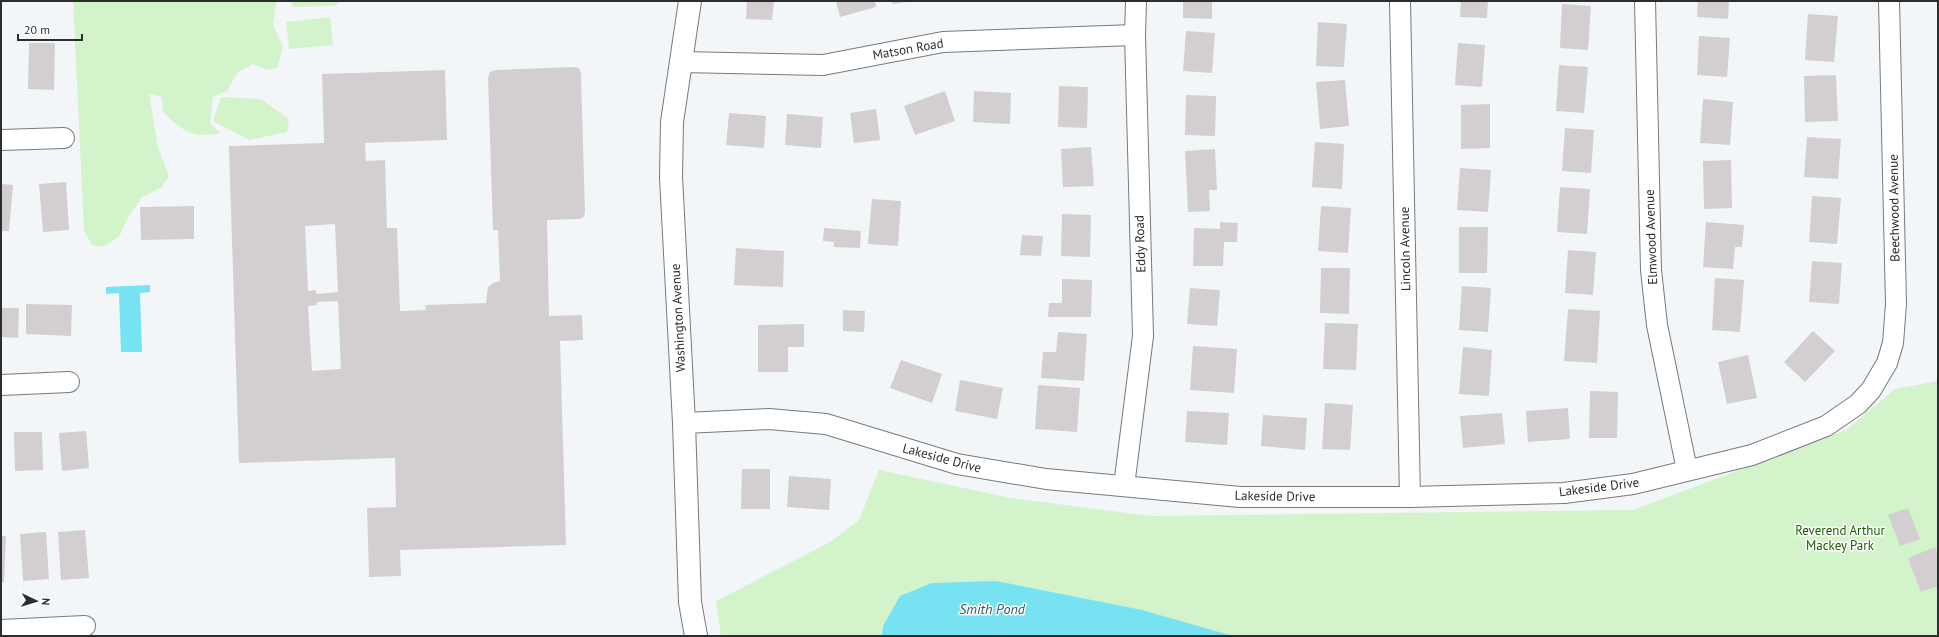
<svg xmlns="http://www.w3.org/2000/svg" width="1939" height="637" font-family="'PT Sans',sans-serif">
<rect width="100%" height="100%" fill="#f3f6f9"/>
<g fill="#d3f3cb">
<path d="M 73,1 L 277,1 L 273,24 L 283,47 L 277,68 L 266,70 L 253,64 L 238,72 L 227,91 L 213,97 L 210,124 L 221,133 C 192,139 184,132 163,112 L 162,97 L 149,94 L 158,147 L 169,176 L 162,187 L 142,197 L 129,216 L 119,237 L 102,247 L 92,245 L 84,231 Z"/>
<polygon points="290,1 340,1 334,6 293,7"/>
<polygon points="330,17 333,45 289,49 286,22"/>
<polygon points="221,97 261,99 289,119 287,132 249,140 213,121"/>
<polygon points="1938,381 1938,636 721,636 716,601 830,542 859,520 879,470 1011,498 1151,516 1633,510 1846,430 1895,389"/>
</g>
<g fill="#76e2f2">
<polygon points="150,285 150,292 140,293 142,352 121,352 119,293 106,294 106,287"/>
<polygon points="996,581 1142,610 1233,636 882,636 883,626 900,596 932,583"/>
</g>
<g fill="#d3cfd0" fill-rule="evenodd">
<polygon points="747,1 774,1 772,20 746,19"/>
<polygon points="836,1 875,1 876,7 840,17"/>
<polygon points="892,1 907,1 907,2 892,4"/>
<polygon points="1183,1 1212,1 1212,19 1183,18"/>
<polygon points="1461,1 1488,1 1487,18 1460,17"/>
<polygon points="1698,1 1729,1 1728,19 1697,17"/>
<polygon points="1562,4 1591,6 1588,50 1560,48"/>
<polygon points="1808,14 1838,16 1834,62 1805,60"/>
<polygon points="1318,22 1347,24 1344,67 1316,66"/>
<polygon points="1186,31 1215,33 1212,73 1183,71"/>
<polygon points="1699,36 1730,38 1727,77 1697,75"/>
<polygon points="29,43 55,43 54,90 28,89"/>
<polygon points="1458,43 1485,45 1482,87 1455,85"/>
<polygon points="1559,65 1588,67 1584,113 1556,111"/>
<path d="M 573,67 L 579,68 L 581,74 L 585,212 L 584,217 L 579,219 L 547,220 L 549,316 L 582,315 L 583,340 L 560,341 L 566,545 L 400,550 L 401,576 L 369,577 L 367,508 L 396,507 L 395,458 L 239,463 L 229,146 L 324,143 L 322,74 L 445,70 L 447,140 L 365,143 L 366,161 L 385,160 L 387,228 L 397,228 L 400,311 L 426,310 L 425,305 L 486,303 L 488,287 L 493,283 L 500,281 L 498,230 L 493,230 L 488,78 L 490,72 L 496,70 ZM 335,224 L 338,292 L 316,294 L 316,290 L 308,291 L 305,226 ZM 338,301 L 341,369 L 312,371 L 308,306 L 317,305 L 317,302 Z"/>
<polygon points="1836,75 1838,121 1805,122 1804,76"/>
<polygon points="1345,80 1349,126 1320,129 1316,82"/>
<polygon points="1059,86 1088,87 1087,128 1058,127"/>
<polygon points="945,91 955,121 915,135 904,106"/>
<polygon points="974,91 1011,93 1010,124 973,122"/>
<polygon points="1186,95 1216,96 1215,136 1185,135"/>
<polygon points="1703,99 1733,102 1730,145 1700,143"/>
<polygon points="1490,104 1490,148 1461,149 1461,105"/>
<polygon points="876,109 880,140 854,143 850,113"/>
<polygon points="729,113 766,116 764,148 726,145"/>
<polygon points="787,114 823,117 821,148 785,145"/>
<polygon points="1565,128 1594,130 1591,173 1562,171"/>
<polygon points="1807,137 1841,139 1838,179 1804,177"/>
<polygon points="1315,142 1344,144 1342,189 1312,187"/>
<polygon points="1091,147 1094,186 1063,187 1061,149"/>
<polygon points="1215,149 1217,190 1209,190 1210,211 1188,212 1185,151"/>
<polygon points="1731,160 1732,208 1704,209 1703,161"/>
<polygon points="1460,168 1491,170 1488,212 1457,210"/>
<polygon points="66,182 69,230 43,232 39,184"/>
<polygon points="1,184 13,185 9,231 1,231"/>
<polygon points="1560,187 1590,189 1587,234 1557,232"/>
<polygon points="1812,196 1841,198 1837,244 1809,242"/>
<polygon points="872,199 901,201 898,246 868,244"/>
<polygon points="194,206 194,239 141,240 140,207"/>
<polygon points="1321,206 1351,208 1348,253 1318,251"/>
<polygon points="1062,214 1091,215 1090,257 1061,256"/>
<polygon points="1220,222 1238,223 1237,242 1224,242 1223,266 1193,266 1194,228 1220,229"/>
<polygon points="1706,222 1744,225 1742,247 1735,247 1733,269 1703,267"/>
<polygon points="1459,227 1488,227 1487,273 1459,273"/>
<polygon points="824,228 861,231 860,248 834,247 834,242 823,241"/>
<polygon points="1022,235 1043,236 1041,256 1020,255"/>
<polygon points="736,248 784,251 783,287 734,285"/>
<polygon points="1568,250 1596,252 1593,295 1565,293"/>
<polygon points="1812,261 1842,263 1839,304 1809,302"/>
<polygon points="1321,268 1350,268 1349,314 1320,313"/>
<polygon points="1715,278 1744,280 1740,332 1712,330"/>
<polygon points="1062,279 1092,280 1091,317 1048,317 1049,303 1062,303"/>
<polygon points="1462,286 1491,288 1488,332 1459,330"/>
<polygon points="1190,288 1220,290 1217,326 1187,324"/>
<polygon points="26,304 72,305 71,336 26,334"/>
<polygon points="1,308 19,308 18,338 1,337"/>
<polygon points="1568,309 1600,311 1597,363 1564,361"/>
<polygon points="843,310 865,311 864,332 843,331"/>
<polygon points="1325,323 1358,324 1356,370 1323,369"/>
<polygon points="804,324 804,347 788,347 788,372 758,372 758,325"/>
<polygon points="1813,331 1835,351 1805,382 1784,362"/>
<polygon points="1058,332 1087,334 1084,381 1041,378 1043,352 1056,352"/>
<polygon points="1193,346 1237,349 1234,393 1190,390"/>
<polygon points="1463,347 1492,350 1489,396 1459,394"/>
<polygon points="1748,355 1757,398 1727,404 1718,362"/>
<polygon points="901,360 942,374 932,403 890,388"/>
<polygon points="960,380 1003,388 997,419 955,411"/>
<polygon points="1038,385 1080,388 1077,432 1035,429"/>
<polygon points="1590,391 1618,392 1617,438 1589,438"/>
<polygon points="1325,403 1353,405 1350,450 1322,449"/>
<polygon points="1568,408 1570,439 1528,442 1526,411"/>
<polygon points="1187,411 1229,413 1227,445 1185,442"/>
<polygon points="1502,413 1505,444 1463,448 1460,416"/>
<polygon points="1263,415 1307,418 1305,450 1261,446"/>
<polygon points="86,431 89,468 62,471 59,433"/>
<polygon points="14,432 42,432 43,470 15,471"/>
<polygon points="742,469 770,469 770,509 741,509"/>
<polygon points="789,476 831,479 829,510 787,507"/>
<polygon points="1908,508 1920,539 1900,546 1888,515"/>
<polygon points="85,530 89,578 61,580 58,532"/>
<polygon points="46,532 49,579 23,581 20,534"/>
<polygon points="1,536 6,536 4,583 1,582"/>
<polygon points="1935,547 1938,554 1938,586 1921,592 1908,558"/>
</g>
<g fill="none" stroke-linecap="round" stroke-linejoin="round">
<defs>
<g id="minor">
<polyline points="1400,1 1410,497"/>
<polyline points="1645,1 1651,270 1657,325 1687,470"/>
<polyline points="681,62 823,65 943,42 1135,35"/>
<polyline points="1,140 64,138"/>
<polyline points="1,385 69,382"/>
<polyline points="684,423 769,419 826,424 957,464 1046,479 1240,497 1410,497 1564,493 1633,484 1752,455 1826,426 1858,404 1871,390 1887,363 1893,343 1896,304 1889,1"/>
<polyline points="1124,486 1143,336 1135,35 1136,1"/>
<polyline points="1,630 85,626"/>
</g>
<polyline id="tertiary" points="690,1 672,122 671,177 684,423 690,602 696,636"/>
</defs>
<use href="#minor" stroke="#777a7c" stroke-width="22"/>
<use href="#tertiary" stroke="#777a7c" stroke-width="24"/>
<use href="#minor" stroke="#fff" stroke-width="20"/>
<use href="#tertiary" stroke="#fff" stroke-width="22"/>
</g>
<g text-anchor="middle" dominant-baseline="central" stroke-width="3" stroke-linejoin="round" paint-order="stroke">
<g font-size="13" fill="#2b2d2e" stroke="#fff">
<text transform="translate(908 49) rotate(-10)">Matson Road</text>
<text transform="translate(1894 208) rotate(-91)">Beechwood Avenue</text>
<text transform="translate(1651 237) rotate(-92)">Elmwood Avenue</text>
<text transform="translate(1140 244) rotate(-92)">Eddy Road</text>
<text transform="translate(1405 249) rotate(-91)">Lincoln Avenue</text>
<text transform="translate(678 318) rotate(-93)">Washington Avenue</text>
<text transform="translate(942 458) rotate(15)">Lakeside Drive</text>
<text transform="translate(1599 487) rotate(-7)">Lakeside Drive</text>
<text transform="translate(1275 496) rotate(1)">Lakeside Drive</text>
</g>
<g font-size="13" fill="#1d5d01" stroke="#fff">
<text x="1840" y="530">Reverend Arthur<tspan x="1840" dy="15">Mackey Park</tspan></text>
</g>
<g font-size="14" font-style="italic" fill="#2a5961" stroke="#fff">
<text x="992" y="609">Smith Pond</text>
</g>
</g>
<rect width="1939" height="637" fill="none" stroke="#2b2d2e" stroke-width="4"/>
<g transform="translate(36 601) rotate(94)" stroke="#ffffff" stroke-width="3" paint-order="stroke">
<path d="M0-3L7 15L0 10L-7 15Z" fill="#2b2d2e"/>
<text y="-6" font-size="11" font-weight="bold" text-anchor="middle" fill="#2b2d2e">N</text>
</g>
<path d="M18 34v6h64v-6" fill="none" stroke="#2b2d2e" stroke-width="2"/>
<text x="24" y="34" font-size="12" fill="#2b2d2e" stroke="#ffffff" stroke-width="3" paint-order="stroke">20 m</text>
</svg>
